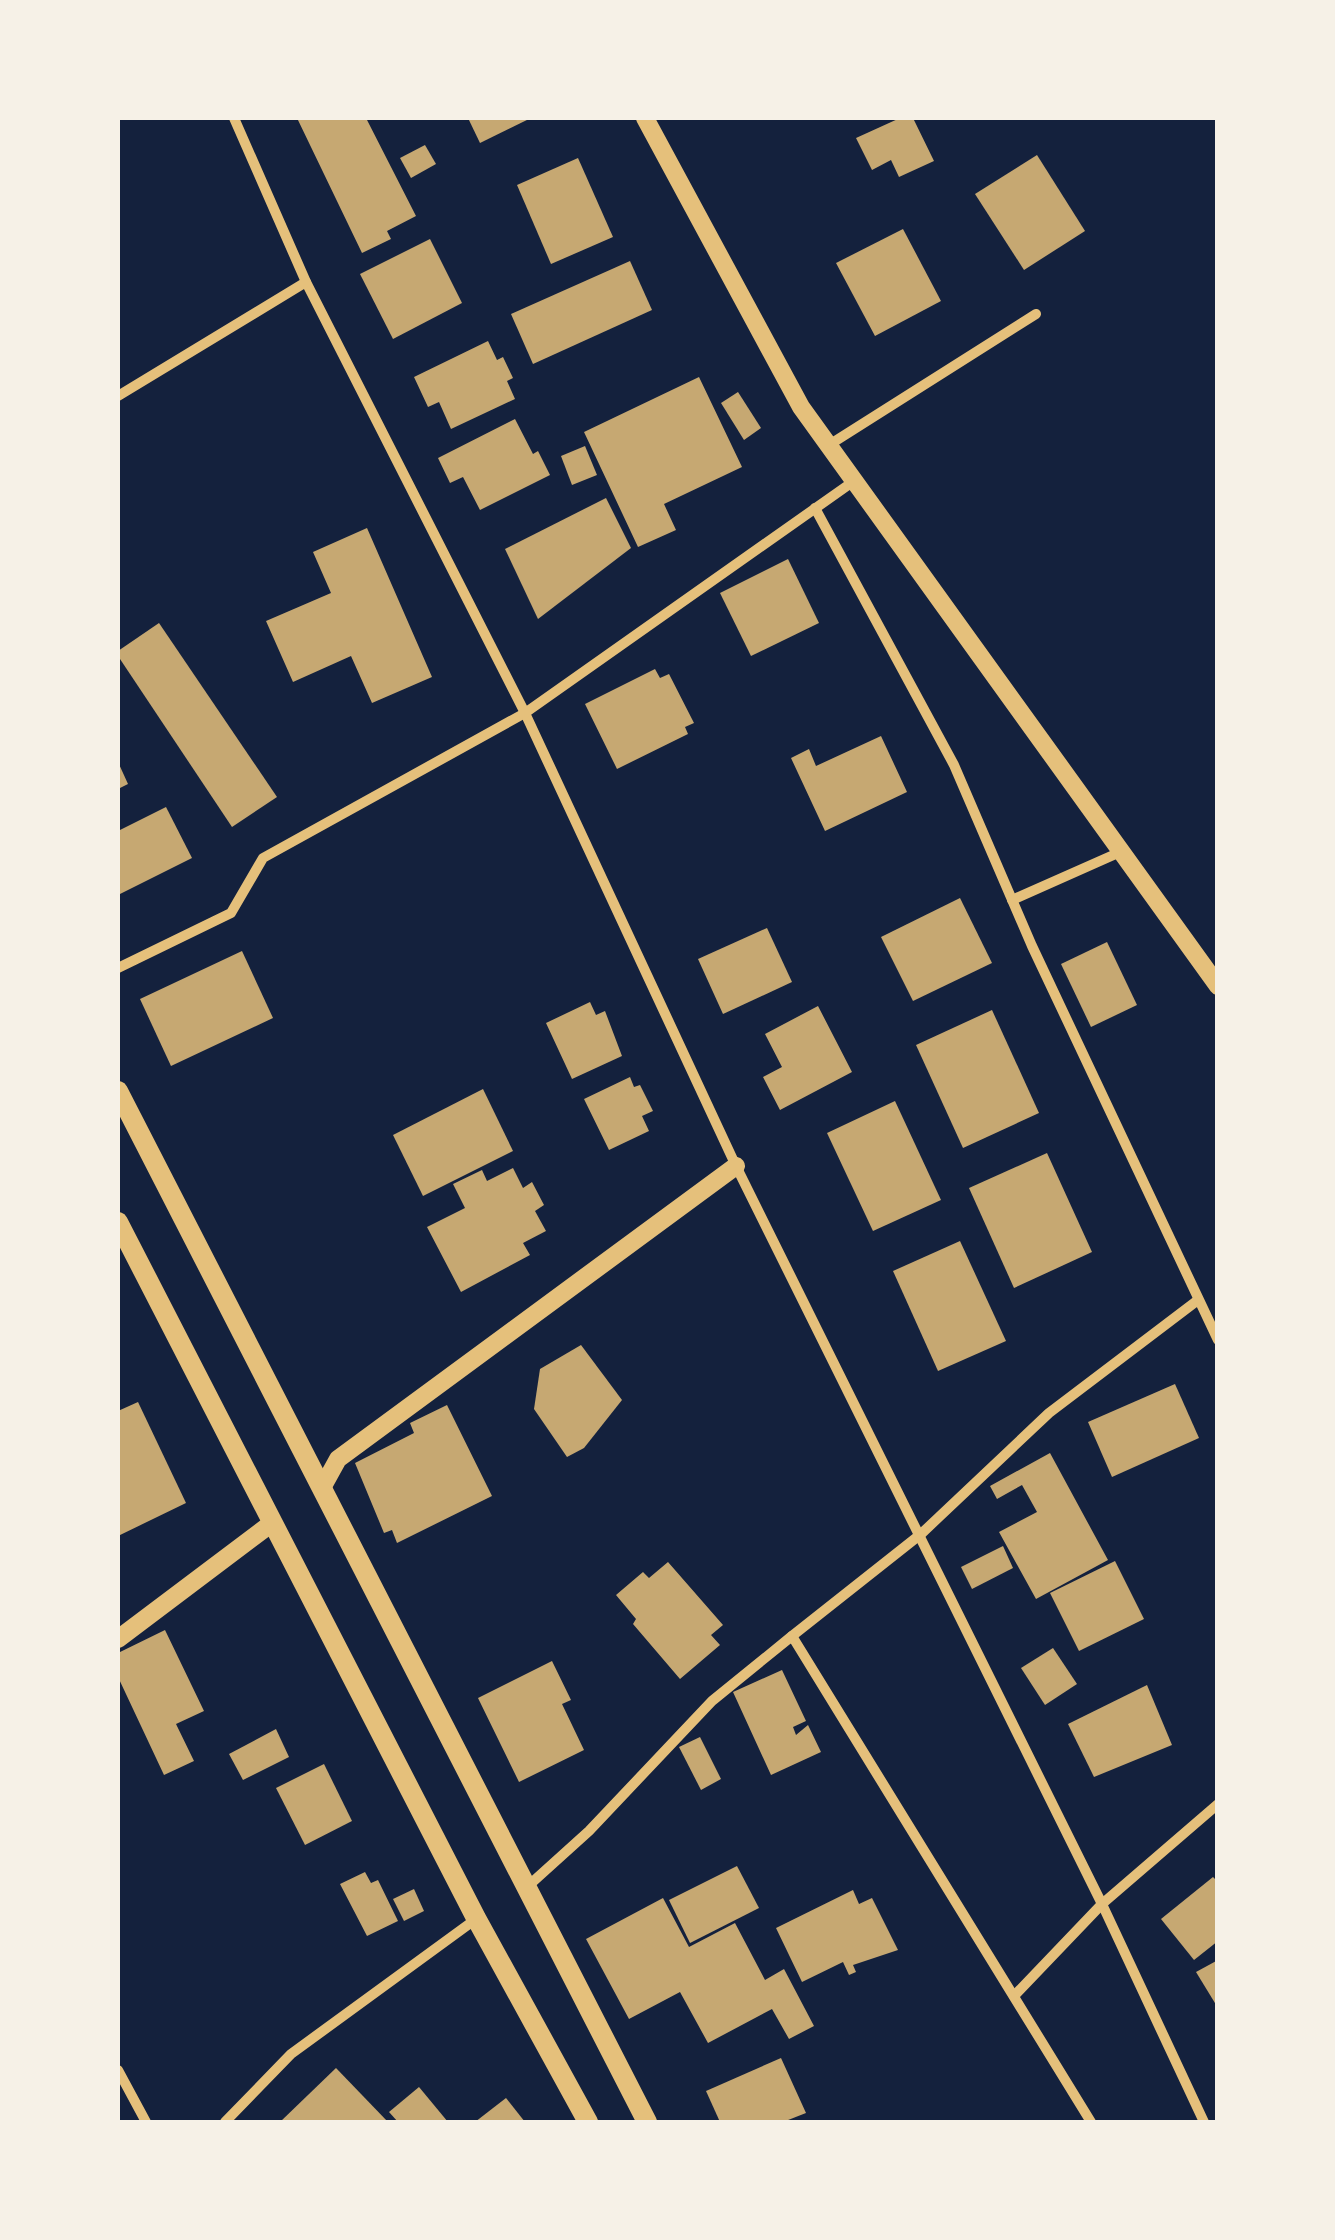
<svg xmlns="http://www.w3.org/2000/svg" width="1335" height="2240" font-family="'Zilla Slab',serif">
<rect width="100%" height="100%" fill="#14213d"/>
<g fill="#c6a872">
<polygon points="297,118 366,118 416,216 387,231 391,239 362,253"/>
<polygon points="468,118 531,118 480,143"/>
<polygon points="900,118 913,118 934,161 899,177 891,160 872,170 856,138"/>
<polygon points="425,145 436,164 411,178 400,158"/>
<polygon points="1037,155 1085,231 1024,270 975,194"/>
<polygon points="578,158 613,237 551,264 517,185"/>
<polygon points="903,229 941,301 875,336 836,263"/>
<polygon points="430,239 462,303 393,339 360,274"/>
<polygon points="630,261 652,310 533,364 511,314"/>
<polygon points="488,341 497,360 503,357 513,378 507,381 515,399 451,429 439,402 428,407 414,377"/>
<polygon points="699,377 742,467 664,504 676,530 638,547 584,432"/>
<polygon points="738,392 761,428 744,440 721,403"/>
<polygon points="515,419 533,454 538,451 550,475 480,510 463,477 450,483 438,458"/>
<polygon points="585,446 597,475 572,485 561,456"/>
<polygon points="606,498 631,548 538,619 505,549"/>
<polygon points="367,528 432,677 372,703 351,656 293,682 266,621 331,593 313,552"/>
<polygon points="788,559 819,623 751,656 720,593"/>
<polygon points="159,623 277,797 232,827 118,656 118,651"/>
<polygon points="655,669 660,678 669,674 694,723 685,727 688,734 617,769 585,704"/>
<polygon points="881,736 907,792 825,831 791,758 809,749 816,766"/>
<polygon points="118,762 128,784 118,789"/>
<polygon points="166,807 192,858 118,895 118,831"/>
<polygon points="960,898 992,963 913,1001 881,937"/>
<polygon points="767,928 792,982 723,1014 698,959"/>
<polygon points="1107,942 1137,1005 1091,1027 1061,964"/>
<polygon points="242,951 273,1018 171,1066 140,999"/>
<polygon points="590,1002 596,1015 605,1011 622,1056 572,1079 546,1023"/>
<polygon points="818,1006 852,1072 780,1110 763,1077 782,1067 765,1034"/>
<polygon points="992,1010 1039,1113 963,1148 916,1045"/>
<polygon points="630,1077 634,1087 640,1085 653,1111 642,1116 649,1131 609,1150 584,1099"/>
<polygon points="483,1089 513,1151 423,1196 393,1135"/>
<polygon points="895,1101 941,1200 873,1231 827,1133"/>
<polygon points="1047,1153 1092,1252 1014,1288 969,1188"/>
<polygon points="513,1168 523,1188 532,1182 544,1205 535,1211 546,1231 523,1243 530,1255 461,1292 427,1227 465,1208 453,1184 482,1170 487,1181"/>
<polygon points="960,1241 1006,1341 938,1371 893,1271"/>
<polygon points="581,1345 622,1400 584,1448 567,1457 534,1409 540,1369"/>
<polygon points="1175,1384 1199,1438 1112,1477 1088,1422"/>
<polygon points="138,1402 186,1503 118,1536 118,1411"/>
<polygon points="447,1405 492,1496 397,1543 392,1530 384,1533 355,1463 414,1433 410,1423"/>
<polygon points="1050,1453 1108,1560 1036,1599 999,1532 1037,1512 1022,1485 997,1499 990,1486"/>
<polygon points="1003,1546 1013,1568 972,1589 961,1567"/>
<polygon points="1115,1561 1144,1619 1079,1651 1050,1593"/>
<polygon points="668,1562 723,1625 711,1635 720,1645 680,1679 633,1624 636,1619 616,1595 643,1572 649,1578"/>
<polygon points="165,1630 204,1711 176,1724 194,1761 164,1775 118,1677 118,1653"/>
<polygon points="1053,1648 1077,1684 1045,1705 1021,1668"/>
<polygon points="552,1661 571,1700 562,1704 584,1750 519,1782 478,1698"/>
<polygon points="782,1670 806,1721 793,1727 796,1735 808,1725 821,1752 771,1775 733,1692"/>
<polygon points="1147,1685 1172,1745 1094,1777 1068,1724"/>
<polygon points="276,1729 289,1757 243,1780 229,1754"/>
<polygon points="700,1737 721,1779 701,1790 679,1747"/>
<polygon points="324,1764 352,1821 305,1845 276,1788"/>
<polygon points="737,1866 759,1908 690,1943 669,1900"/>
<polygon points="365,1872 371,1883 378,1880 398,1921 367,1936 340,1884"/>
<polygon points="1213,1877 1218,1882 1218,1941 1194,1960 1161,1919"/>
<polygon points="414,1889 424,1911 404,1921 393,1899"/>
<polygon points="853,1890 859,1904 872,1898 898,1950 853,1965 856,1972 849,1975 843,1962 802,1982 776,1928"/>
<polygon points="663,1898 689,1947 735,1923 765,1980 784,1969 814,2026 789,2039 772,2009 708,2043 680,1992 629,2019 586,1939"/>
<polygon points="1218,1960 1218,2008 1196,1972"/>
<polygon points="781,2058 806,2113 783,2122 720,2122 706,2091"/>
<polygon points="336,2068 388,2122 280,2122"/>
<polygon points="419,2087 448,2122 398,2122 389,2112"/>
<polygon points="506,2098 525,2122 475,2122"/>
</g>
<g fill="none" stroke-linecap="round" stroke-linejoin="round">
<g stroke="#e5c07b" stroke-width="10">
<polyline points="234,118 306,282 525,713 736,1166 1102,1904 1204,2122"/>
<polyline points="118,396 306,282"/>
<polyline points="829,445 1036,314"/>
<polyline points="815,508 954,765 1032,946 1218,1340"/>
<polyline points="1012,900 1118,853"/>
<polyline points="118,968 231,913 263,858 525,713 854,481"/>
<polyline points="792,1636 921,1534 1049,1413 1198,1300"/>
<polyline points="527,1887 589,1831 712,1701 792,1636 1091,2122"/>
<polyline points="1014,1996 1102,1904 1218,1804"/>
<polyline points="118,2070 146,2122"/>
<polyline points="225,2122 291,2054 476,1919"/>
</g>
<g stroke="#e5c07b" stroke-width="18">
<polyline points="645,118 801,407 1218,986"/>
<polyline points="322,1488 338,1459 736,1166"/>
<polyline points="118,1639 272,1523"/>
</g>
<g stroke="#e5c07b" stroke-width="20">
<polyline points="118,1091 647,2122"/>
<polyline points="118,1222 476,1918 588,2122"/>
</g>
</g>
<rect width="1335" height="2240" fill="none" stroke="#f6f1e7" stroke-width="240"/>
</svg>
